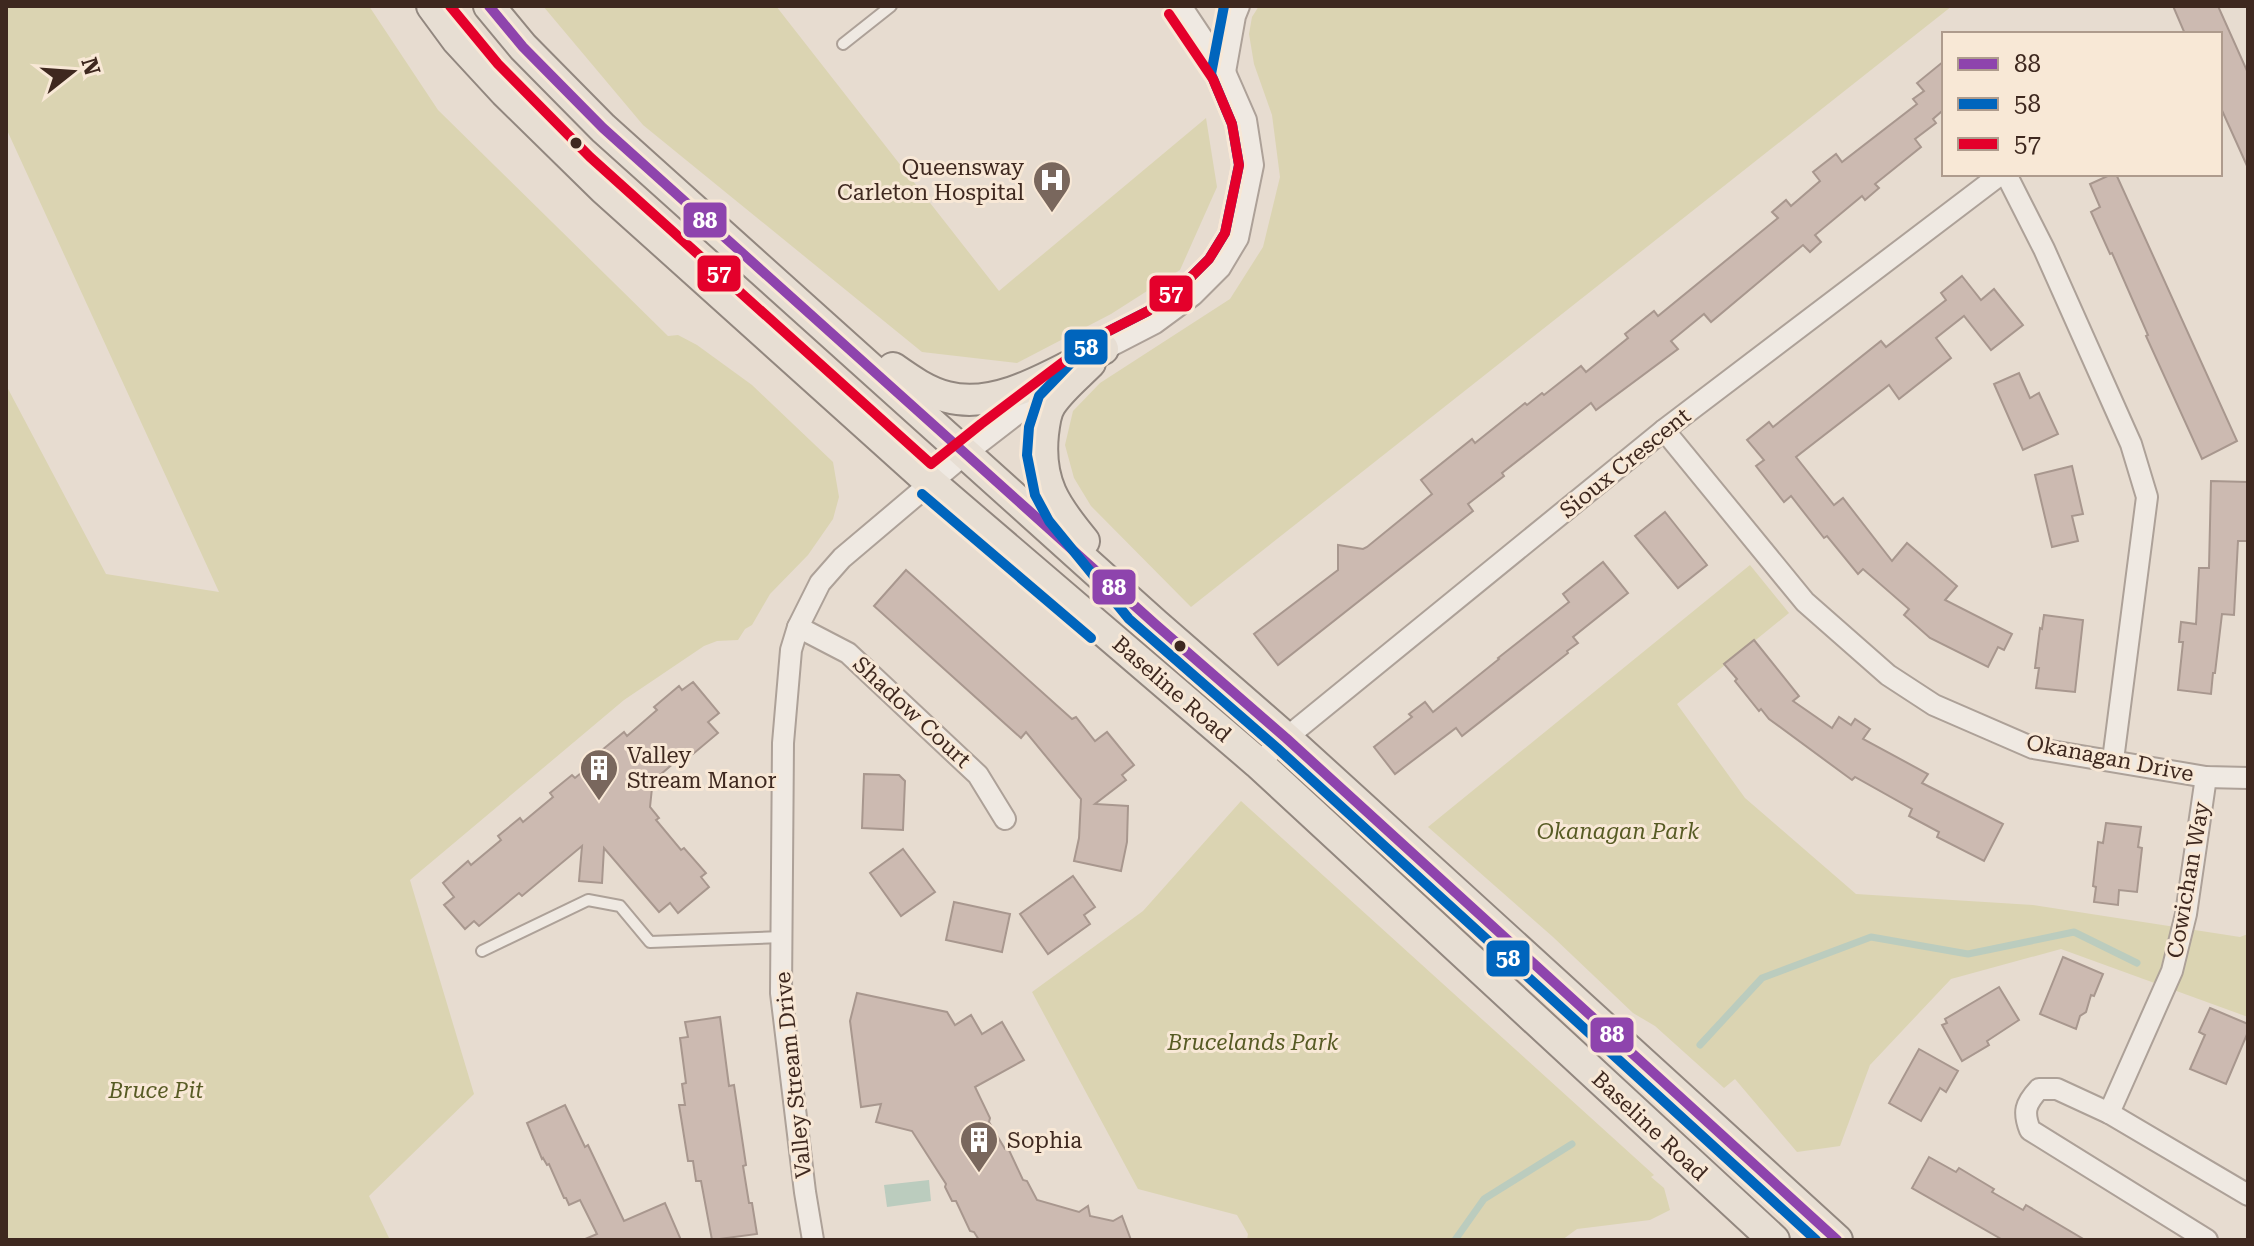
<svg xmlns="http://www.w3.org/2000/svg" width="2254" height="1246" font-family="'Roboto Serif',serif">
<rect width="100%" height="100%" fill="#e7dcd0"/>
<g fill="#dbd4b2">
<polygon points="6,6 369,6 438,110 668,336 678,335 697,345 752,385 833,462 839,497 833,519 808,555 770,594 752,625 745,629 738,640 717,641 704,646 624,700 410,880 474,1094 369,1196 390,1240 6,1240 6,385 106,574 219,592 6,128"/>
<polygon points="543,6 776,6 999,291 1206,118 1217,187 1180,270 1111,314 1017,363 922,352 643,125"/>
<polygon points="1259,6 1952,6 1191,607 1091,506 1074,478 1065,445 1073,411 1100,383 1230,299 1263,247 1280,177 1272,115 1254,64 1249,34 1252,17"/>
<polygon points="1750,565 1789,613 1677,704 1745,798 1856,894 2033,905 2240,937 2248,934 2248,1017 2061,949 1951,979 1870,1065 1840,1146 1797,1152 1735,1079 1724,1088 1655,1026 1633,1013 1553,937 1428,827"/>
<polygon points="1241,801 1654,1175 1651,1177 1664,1188 1670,1210 1650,1220 1577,1229 1562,1240 1247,1240 1248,1234 1237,1215 1138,1189 1032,992 1143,911"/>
</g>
<polygon fill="#bbccbe" points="929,1180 931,1201 887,1207 884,1185"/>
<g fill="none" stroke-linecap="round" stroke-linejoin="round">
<g stroke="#bbccbe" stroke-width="7">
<polyline points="1700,1045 1762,978 1871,937 1968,954 2074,932 2137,963"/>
<polyline points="1455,1240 1484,1199 1572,1144"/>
</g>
</g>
<g fill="#ccbab1" stroke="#a8978e" stroke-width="2">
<polygon points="2173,6 2218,6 2248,73 2248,168 2220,106 2220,34 2185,34"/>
<polygon points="1944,61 1944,116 1941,112 1933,119 1936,123 1915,139 1921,147 1875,184 1879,188 1865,200 1862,196 1815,235 1821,242 1810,252 1803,245 1711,322 1704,314 1671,341 1678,349 1596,410 1591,403 1502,473 1504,476 1468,504 1473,511 1278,665 1254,634 1338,570 1338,545 1363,549 1367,547 1432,494 1421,480 1472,439 1475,443 1525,403 1527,405 1542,393 1544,395 1581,366 1586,372 1628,338 1625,334 1654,311 1658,316 1778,218 1772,212 1786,200 1791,206 1820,181 1813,172 1836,154 1842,162 1917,104 1913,99 1924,91 1917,83"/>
<polygon points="2112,174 2116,174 2237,441 2202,459 2146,336 2148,335 2112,253 2110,254 2091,212 2100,207 2090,184"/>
<polygon points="1962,276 1981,300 1994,289 2023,325 1991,350 1964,316 1936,338 1951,358 1899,399 1889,385 1796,457 1834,505 1843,498 1892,561 1907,543 1957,586 1945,600 2012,634 2004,650 1998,647 1988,667 1930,638 1904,615 1909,609 1863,569 1858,574 1827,536 1824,538 1791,496 1784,502 1756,466 1764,460 1747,440 1769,422 1773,427 1881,341 1886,347 1946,300 1941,293"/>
<polygon points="2019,373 2030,398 2039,393 2058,434 2023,450 1994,384"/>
<polygon points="2072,466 2083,514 2072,516 2078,541 2052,547 2035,475"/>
<polygon points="2211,481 2248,482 2248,541 2238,541 2234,615 2222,614 2215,673 2213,673 2211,694 2178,690 2183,642 2179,642 2181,622 2196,624 2199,568 2209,568"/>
<polygon points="1665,512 1707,565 1678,588 1635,536"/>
<polygon points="1603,562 1628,593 1573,637 1578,643 1567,651 1568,653 1462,736 1456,728 1395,774 1374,747 1412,717 1409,714 1425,702 1433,712 1499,659 1498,658 1569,602 1563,594"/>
<polygon points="906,570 1072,719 1076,717 1095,741 1107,732 1134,765 1122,775 1126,780 1095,804 1128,806 1127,842 1121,871 1074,861 1079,838 1081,799 1026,732 1021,738 874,606"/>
<polygon points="2044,615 2083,620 2075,692 2036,688 2039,668 2035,668 2040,628 2042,629"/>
<polygon points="1754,640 1799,696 1793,701 1832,728 1839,717 1851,725 1855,719 1870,729 1863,739 1928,774 1922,783 2003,824 1984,861 1937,837 1939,832 1909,816 1912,809 1855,777 1852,780 1769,719 1761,709 1759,711 1735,681 1737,679 1724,664"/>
<polygon points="693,682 719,713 708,722 718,733 693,754 689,750 660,775 663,779 652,788 650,807 659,818 656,820 681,850 684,848 706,873 701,877 709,887 678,913 670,903 659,912 604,848 602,883 579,881 582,846 522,896 519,893 479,926 474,921 465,929 444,905 454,897 443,883 468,861 471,865 501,840 498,836 520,818 523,822 553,797 550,793 572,775 575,778 605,753 602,750 624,732 627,736 657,710 654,707 679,686 682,690"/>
<polygon points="864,774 899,775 905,781 903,830 862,828"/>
<polygon points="2106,823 2141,827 2138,847 2142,848 2137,892 2119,890 2118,905 2094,902 2096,887 2093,886 2098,842 2103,843"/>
<polygon points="903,849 935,892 901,916 870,873"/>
<polygon points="1073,876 1095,907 1084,915 1090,924 1048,954 1020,914"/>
<polygon points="954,902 1010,914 1002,952 946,940"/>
<polygon points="2063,957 2103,974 2094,996 2091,995 2086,1012 2080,1016 2076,1029 2040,1014"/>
<polygon points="1999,987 2019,1020 1987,1041 1989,1045 1962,1061 1942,1025 1947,1023 1945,1019"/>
<polygon points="857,993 947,1012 955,1025 971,1015 982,1034 1002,1022 1024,1060 975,1087 990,1118 989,1122 1005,1149 1009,1150 1023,1180 1027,1181 1037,1200 1079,1212 1088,1206 1090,1216 1113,1221 1122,1216 1131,1240 979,1240 974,1232 970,1231 956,1201 952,1201 945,1187 946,1184 912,1131 876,1122 881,1104 861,1107 850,1021"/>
<polygon points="2210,1008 2248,1024 2248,1032 2226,1084 2190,1069 2205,1035 2199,1032"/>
<polygon points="720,1017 729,1086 734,1085 746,1165 743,1166 749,1203 752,1203 757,1234 712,1240 701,1181 696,1181 693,1161 688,1161 679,1105 685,1105 682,1084 686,1083 680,1038 688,1037 685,1022"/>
<polygon points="1919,1049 1958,1071 1946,1092 1940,1088 1921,1121 1889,1103"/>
<polygon points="565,1105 585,1147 588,1145 624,1221 665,1203 681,1240 583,1240 597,1234 580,1200 569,1205 566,1198 564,1198 549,1164 547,1165 543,1158 542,1159 527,1123"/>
<polygon points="1929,1157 1956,1172 1959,1168 1994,1189 1992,1192 2023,1210 2026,1205 2085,1240 2003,1240 1912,1188"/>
</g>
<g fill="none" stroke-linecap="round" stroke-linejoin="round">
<defs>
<g id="service">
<polyline points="843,44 891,6"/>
<polyline points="482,951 588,900 620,906 650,942 782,937"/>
</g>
<g id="minor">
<polyline points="1225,72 1235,16 1239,6"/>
<polyline points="2006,174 2044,249 2131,444 2147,497 2113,760"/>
<polyline points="1095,354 1155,323 1193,295 1220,268 1238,238 1253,165 1246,120 1225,72 1181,6"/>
<polyline points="1664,430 1805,602 1888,675 1934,705 2033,748 2206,777 2248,778"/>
<polyline points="798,627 848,653 978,775 1005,819"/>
<polyline points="1258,763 1286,738 1664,430 2001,174"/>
<polyline points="2109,1113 2172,971 2186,914 2206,777"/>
<polyline points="813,1240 805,1192 781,993 783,743 791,650 798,627 820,583 842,558 965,454 1057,383"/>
<path d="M 2207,1240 L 2030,1130 C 2023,1112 2025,1104 2039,1089 L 2057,1089 L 2109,1113 L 2248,1195"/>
</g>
<g id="primary">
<polyline points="432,6 457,40 505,92 604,189 931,483 1258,763 1774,1240"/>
<polyline points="489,6 523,47 603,128 1155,624 1286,738 1837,1240"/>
<path d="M 893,368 C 910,380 927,392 947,397 C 999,411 1057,371 1103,349"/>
<path d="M 1084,541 C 1055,506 1038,482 1043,434 C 1044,425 1046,411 1051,404 C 1061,389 1077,376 1090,363"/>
</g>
</defs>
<use href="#service" stroke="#ada198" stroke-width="14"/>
<use href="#minor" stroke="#ada198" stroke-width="24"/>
<use href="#primary" stroke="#92877f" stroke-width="34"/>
<use href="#service" stroke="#efe9e2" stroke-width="10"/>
<use href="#minor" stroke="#efe9e2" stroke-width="20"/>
<use href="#primary" stroke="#e7ded3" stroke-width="30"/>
<defs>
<polyline id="bus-1" points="489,6 523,47 603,128 1155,624 1286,738 1837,1240"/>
<g id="bus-2">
<polyline points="1224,6 1211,74 1232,124 1239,165 1225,233 1209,259 1184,284 1148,311 1095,338 1039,396 1029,427 1027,455 1035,495 1049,521 1129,619 1277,748 1816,1240"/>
<polyline points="922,494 1091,638"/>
</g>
<polyline id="bus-3" points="450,6 498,64 590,157 931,464 981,424 1095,338 1148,311 1184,284 1209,259 1225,233 1239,165 1232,124 1213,79 1169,14"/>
</defs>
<use href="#bus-1" stroke="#f8e8d6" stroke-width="16"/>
<use href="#bus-2" stroke="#f8e8d6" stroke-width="16"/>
<use href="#bus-3" stroke="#f8e8d6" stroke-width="16"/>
<use href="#bus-1" stroke="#8e44ad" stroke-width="10"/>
<use href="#bus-2" stroke="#0065bd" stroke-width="10"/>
<use href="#bus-3" stroke="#e4002b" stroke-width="10"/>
</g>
<defs>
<symbol id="hospital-pin" viewBox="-11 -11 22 30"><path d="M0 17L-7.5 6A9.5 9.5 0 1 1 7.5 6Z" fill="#79675d" stroke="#f8e8d6"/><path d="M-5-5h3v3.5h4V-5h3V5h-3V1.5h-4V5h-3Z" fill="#fff"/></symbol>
<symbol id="building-pin" viewBox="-11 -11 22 30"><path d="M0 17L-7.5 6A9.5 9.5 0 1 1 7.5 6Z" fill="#79675d" stroke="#f8e8d6"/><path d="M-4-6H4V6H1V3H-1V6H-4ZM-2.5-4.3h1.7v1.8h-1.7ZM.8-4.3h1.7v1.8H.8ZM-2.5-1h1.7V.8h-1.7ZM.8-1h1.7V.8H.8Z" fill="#fff"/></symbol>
</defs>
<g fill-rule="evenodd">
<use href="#hospital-pin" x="1030" y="158" width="44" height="60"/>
<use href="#building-pin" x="577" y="746" width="44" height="60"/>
<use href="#building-pin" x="957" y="1118" width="44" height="60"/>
</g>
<g fill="#3e281f" stroke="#f8e8d6" stroke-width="3">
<circle cx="576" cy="143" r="7"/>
<circle cx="1180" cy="646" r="7"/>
</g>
<g text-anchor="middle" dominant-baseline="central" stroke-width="6" stroke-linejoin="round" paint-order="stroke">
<g font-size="22" fill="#3e281f" stroke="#f8e8d6" text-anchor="start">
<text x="1024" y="167" text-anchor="end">Queensway<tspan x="1024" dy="25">Carleton Hospital</tspan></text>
<text x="627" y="755">Valley<tspan x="627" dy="25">Stream Manor</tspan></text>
<text x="1007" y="1140">Sophia</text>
</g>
<g font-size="22" fill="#3e281f" stroke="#f8e8d6">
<text transform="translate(1625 463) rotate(-39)">Sioux Crescent</text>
<text transform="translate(1172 689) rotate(41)">Baseline Road</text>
<text transform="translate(912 712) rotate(43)">Shadow Court</text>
<text transform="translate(2110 758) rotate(11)">Okanagan Drive</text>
<text transform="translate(2188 880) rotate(-80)">Cowichan Way</text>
<text transform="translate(793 1075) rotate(-96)">Valley Stream Drive</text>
<text transform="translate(1650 1126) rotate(43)">Baseline Road</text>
</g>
<g font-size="22" font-style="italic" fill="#575b24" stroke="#f8e8d6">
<text x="1618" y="831">Okanagan Park</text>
<text x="1253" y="1042">Brucelands Park</text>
<text x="156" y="1090">Bruce Pit</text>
</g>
</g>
<g stroke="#f8e8d6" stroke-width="3">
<rect x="682" y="201" width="46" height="38" rx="8" fill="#8e44ad"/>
<rect x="696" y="254" width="46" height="39" rx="8" fill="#e4002b"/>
<rect x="1148" y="274" width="46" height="39" rx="8" fill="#e4002b"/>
<rect x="1063" y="328" width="46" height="38" rx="8" fill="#0065bd"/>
<rect x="1091" y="568" width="46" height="38" rx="8" fill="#8e44ad"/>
<rect x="1485" y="939" width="46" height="39" rx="8" fill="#0065bd"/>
<rect x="1589" y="1016" width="46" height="38" rx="8" fill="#8e44ad"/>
</g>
<g font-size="22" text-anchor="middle" font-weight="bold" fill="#fff">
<text x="705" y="228">88</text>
<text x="719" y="281">57</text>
<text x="1171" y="301">57</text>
<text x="1086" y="355">58</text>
<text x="1114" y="595">88</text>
<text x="1508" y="966">58</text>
<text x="1612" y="1042">88</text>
</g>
<rect width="2254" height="1246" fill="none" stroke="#3e281f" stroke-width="16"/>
<rect x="1942" y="32" width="280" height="144" fill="#f8e8d6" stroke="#ae9b8d" stroke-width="2"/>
<rect x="1958" y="58" width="40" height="12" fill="#8e44ad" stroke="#ae9b8d" stroke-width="2"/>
<text x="2014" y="72" font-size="24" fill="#3e281f">88</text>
<rect x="1958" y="98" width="40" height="12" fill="#0065bd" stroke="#ae9b8d" stroke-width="2"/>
<text x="2014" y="112" font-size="24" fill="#3e281f">58</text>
<rect x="1958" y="138" width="40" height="12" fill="#e4002b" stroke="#ae9b8d" stroke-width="2"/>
<text x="2014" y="152" font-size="24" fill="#3e281f">57</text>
<g transform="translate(72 72) rotate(73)" stroke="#f8e8d6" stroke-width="6" paint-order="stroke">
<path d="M0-6L14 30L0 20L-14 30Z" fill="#3e281f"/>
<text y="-12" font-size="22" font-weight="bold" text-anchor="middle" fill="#3e281f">N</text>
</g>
</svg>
